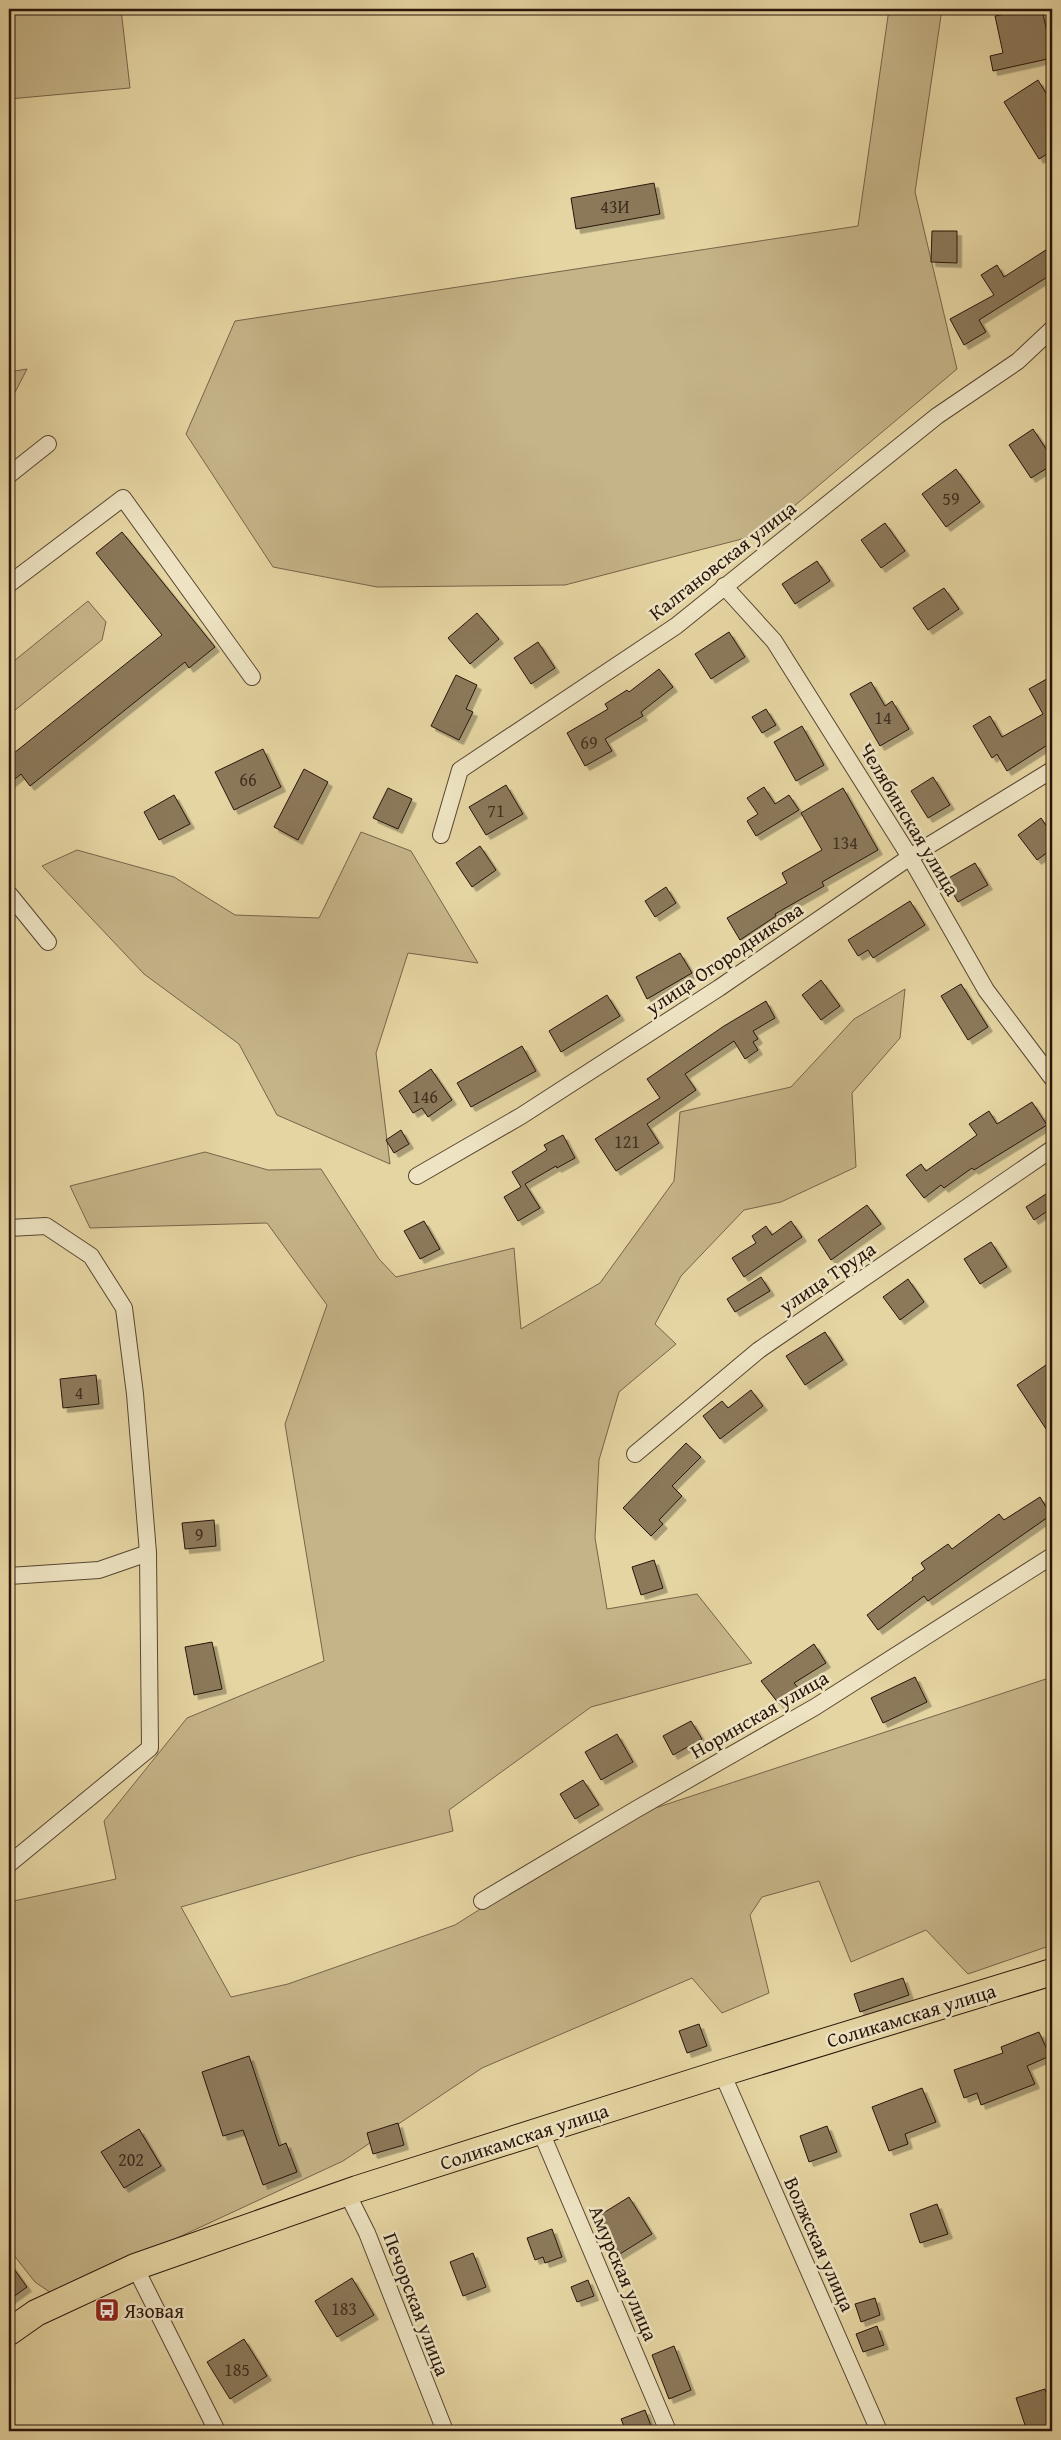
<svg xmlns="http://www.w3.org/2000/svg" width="1061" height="2440" font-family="'Gentium Book Plus',serif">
<defs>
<filter id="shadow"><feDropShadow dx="4.5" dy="4.5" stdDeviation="0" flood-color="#0004"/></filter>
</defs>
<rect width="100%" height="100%" fill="#e5d5a2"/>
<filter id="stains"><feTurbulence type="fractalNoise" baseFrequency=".004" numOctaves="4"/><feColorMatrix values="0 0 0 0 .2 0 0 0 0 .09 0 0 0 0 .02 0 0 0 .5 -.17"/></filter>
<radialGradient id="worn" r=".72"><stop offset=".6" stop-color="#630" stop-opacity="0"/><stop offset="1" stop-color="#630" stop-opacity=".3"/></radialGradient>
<g fill="#c5b488" stroke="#77644a">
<polygon points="9,9 121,9 130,88 9,99"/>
<polygon points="889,9 942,9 915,192 957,369 761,534 565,585 377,587 273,567 186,434 235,321 858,226"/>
<polygon points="27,369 10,402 9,402 9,372"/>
<polygon points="88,601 106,622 102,640 9,715 9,665"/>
<polygon points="361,832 411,851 478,963 408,953 376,1053 390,1164 277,1115 239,1044 144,974 42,866 77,850 174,877 235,915 319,918"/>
<polygon points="905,989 900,1038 852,1093 856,1167 781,1202 744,1210 681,1276 655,1324 676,1344 619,1392 599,1460 595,1538 607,1609 697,1594 752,1663 591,1707 449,1810 453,1831 360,1855 181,1907 231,1997 288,1984 455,1925 625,1818 1052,1677 1052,1945 968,1974 926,1930 851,1962 819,1881 762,1897 750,1915 769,1993 722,2013 692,1978 482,2068 343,2161 54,2295 35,2282 9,2249 9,1902 116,1879 104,1821 187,1718 324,1661 285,1424 327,1305 267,1223 90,1228 70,1186 205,1152 268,1170 321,1169 379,1259 396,1277 514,1248 521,1329 600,1283 674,1181 680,1112 791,1087 854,1019"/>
</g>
<g fill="#8b795a" stroke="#29150b" filter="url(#shadow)">
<polygon points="1030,9 1042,9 1048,37 1052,36 1052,58 993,71 990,56 1003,53 995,16"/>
<polygon points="1038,80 1052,103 1052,151 1039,159 1004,102"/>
<polygon points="654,183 660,214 576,229 571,198"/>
<polygon points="932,231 957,231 957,263 931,262"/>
<polygon points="1052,246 1052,274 979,320 986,332 964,345 950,319 994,295 981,275 997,265 1004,277"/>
<polygon points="1033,429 1052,458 1052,465 1031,478 1009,445"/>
<polygon points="956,469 980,502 946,527 922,494"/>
<polygon points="885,523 905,551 881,568 861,540"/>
<polygon points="122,532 215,647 189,668 185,662 30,786 21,774 9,784 9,757 162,635 96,553"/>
<polygon points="817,561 830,581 795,604 782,584"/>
<polygon points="944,588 959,609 928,630 913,608"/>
<polygon points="477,613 499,639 470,664 448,638"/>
<polygon points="729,632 745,657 711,679 695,654"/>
<polygon points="538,642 555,668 531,684 514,658"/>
<polygon points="659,669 673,687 641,712 643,716 605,739 612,751 585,766 567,733 608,709 605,704 627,690 629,692"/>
<polygon points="456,675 477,685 466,709 473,712 459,740 431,726"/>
<polygon points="1052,676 1052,742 1007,771 997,754 992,758 973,726 990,716 1002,737 1043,714 1029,689"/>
<polygon points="871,682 885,706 892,701 909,729 880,746 850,694"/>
<polygon points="766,709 776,725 762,733 752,717"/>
<polygon points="802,726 824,765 796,781 774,742"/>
<polygon points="263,749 281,787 234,810 215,772"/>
<polygon points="304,769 328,782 298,840 274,827"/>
<polygon points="933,777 950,805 928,818 911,791"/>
<polygon points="506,785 523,814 486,835 469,807"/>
<polygon points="764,787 775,804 789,795 799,810 756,836 747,821 758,814 747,798"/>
<polygon points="388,788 412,799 398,829 373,818"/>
<polygon points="843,788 878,850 822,882 824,886 775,914 776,916 740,940 727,918 787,883 782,873 822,850 801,813"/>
<polygon points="174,795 190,824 159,840 144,812"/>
<polygon points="1041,818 1052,834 1052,849 1037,860 1018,835"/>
<polygon points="480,846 496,870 472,887 456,863"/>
<polygon points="975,863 988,885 958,902 945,880"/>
<polygon points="666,887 676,903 655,917 645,901"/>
<polygon points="910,901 925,925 873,958 868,950 858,956 848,940"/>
<polygon points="680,953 692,973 647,999 636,977"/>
<polygon points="821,980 840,1006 821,1020 802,995"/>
<polygon points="961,984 988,1027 968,1040 941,996"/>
<polygon points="607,995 620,1016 561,1052 549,1031"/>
<polygon points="766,1001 775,1018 753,1031 758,1039 753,1042 758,1050 745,1059 734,1041 685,1074 696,1090 647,1124 659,1143 616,1171 595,1139 660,1098 647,1079 724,1026"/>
<polygon points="522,1046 536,1071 471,1107 457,1083"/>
<polygon points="431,1069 452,1100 428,1117 422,1108 413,1113 399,1091"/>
<polygon points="1032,1102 1047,1125 974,1170 972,1168 944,1188 941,1185 924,1198 906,1175 921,1164 926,1171 977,1135 969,1124 989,1111 997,1124"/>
<polygon points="401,1130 409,1144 394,1153 386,1140"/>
<polygon points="563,1135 575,1158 557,1168 556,1166 525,1184 540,1208 518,1221 504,1197 521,1187 512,1172 547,1150 544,1145"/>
<polygon points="1052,1190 1052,1208 1034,1220 1026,1207"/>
<polygon points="867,1205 881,1224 831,1260 818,1240"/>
<polygon points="424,1221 440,1249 420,1259 404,1231"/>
<polygon points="791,1221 802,1237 744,1277 732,1258 756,1243 752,1236 766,1226 772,1235"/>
<polygon points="991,1242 1007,1267 980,1284 964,1259"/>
<polygon points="761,1277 770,1291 735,1312 727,1299"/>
<polygon points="908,1279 924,1302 900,1320 883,1297"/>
<polygon points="825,1332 843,1360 805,1385 786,1356"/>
<polygon points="1046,1365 1052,1375 1052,1438 1017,1385"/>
<polygon points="96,1375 99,1404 63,1408 60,1379"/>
<polygon points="751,1390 763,1406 720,1439 703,1416 722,1401 728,1408"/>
<polygon points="686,1443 701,1457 672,1486 682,1496 659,1520 663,1524 651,1536 623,1508"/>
<polygon points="1040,1497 1051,1515 928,1601 924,1596 878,1630 867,1615 913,1580 912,1578 925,1569 921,1563 948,1544 952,1549 999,1514 1004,1520"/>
<polygon points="214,1520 216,1546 185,1549 182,1523"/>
<polygon points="654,1560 663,1588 641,1595 632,1567"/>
<polygon points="212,1642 222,1689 194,1695 185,1647"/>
<polygon points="814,1644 826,1663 794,1683 799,1689 779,1704 761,1681"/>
<polygon points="915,1677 927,1702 883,1723 871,1698"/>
<polygon points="691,1721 702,1739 673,1755 663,1736"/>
<polygon points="617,1734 633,1762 601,1780 585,1752"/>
<polygon points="583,1780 599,1805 575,1819 560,1794"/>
<polygon points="903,1978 909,1995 860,2012 854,1994"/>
<polygon points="699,2024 707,2046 687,2053 679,2031"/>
<polygon points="1039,2032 1050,2056 1027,2066 1035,2084 981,2105 977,2093 964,2098 954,2070 1003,2053 1001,2047"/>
<polygon points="249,2056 279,2146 286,2143 297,2172 263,2185 243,2130 223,2136 202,2072"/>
<polygon points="922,2088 936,2122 905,2134 908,2144 889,2151 872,2107"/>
<polygon points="398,2123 404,2145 373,2154 367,2133"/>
<polygon points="827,2126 837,2152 809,2162 800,2136"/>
<polygon points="139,2129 161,2166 124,2188 101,2152"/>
<polygon points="629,2197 652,2234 615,2257 592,2220"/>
<polygon points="937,2204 948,2234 920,2243 910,2214"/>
<polygon points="552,2229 562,2257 545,2263 543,2257 535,2260 527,2238"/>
<polygon points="473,2253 486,2287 463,2296 450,2262"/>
<polygon points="9,2262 27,2287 9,2300"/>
<polygon points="352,2278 374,2315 337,2337 315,2301"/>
<polygon points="588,2280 594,2296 577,2302 571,2287"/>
<polygon points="875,2298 880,2315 861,2322 855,2304"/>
<polygon points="877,2326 884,2345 863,2352 856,2334"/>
<polygon points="244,2339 267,2376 230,2399 207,2362"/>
<polygon points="674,2346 691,2390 669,2399 652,2355"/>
<polygon points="1045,2389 1052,2413 1052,2425 1027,2431 1016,2398"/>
<polygon points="645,2410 653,2431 626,2431 621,2419"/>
</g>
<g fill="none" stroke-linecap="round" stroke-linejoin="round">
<defs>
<g id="street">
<polyline points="9,475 48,444"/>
<polyline points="9,584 123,498 252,677"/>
<polyline points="724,586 774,641 910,857 986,990 1052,1078"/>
<polyline points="441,835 460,770 676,626 937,416 1018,361 1052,329"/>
<polyline points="9,894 48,942"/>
<polyline points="417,1176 521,1116 719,988 910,857 1052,770"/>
<polyline points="9,1228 46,1226 91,1256 124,1308 135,1394 148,1553 150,1748 9,1864"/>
<polyline points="635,1454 759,1350 1052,1149"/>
<polyline points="9,1576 99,1570 148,1553"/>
<polyline points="482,1901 635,1810 815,1707 1052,1556"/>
<polyline points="722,2073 879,2431"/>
<polyline points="541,2132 668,2431"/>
<polyline points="347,2193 367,2233 445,2431"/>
<polyline points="135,2267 217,2431"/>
</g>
<polyline id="primary" points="9,2332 36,2313 135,2267 357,2189 722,2073 1052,1972"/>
</defs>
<use href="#street" stroke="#584531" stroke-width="18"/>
<use href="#primary" stroke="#29150b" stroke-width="28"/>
<use href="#street" stroke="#eee4c3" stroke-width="16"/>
<use href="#primary" stroke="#e5d5a2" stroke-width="26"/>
</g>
<defs>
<symbol id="bus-square" viewBox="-11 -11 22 22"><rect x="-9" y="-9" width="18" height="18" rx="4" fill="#8f2418" stroke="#eee4c3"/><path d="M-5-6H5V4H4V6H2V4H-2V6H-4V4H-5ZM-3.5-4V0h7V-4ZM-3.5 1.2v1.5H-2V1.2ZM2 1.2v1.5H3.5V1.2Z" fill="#fff"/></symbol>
</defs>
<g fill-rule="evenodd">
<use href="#bus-square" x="93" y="2296" width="28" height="28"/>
</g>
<g text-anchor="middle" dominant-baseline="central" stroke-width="5" stroke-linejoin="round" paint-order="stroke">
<g font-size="18" fill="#422e1f">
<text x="615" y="206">43И</text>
<text x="951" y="498">59</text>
<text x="883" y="717">14</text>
<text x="589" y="742">69</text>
<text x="248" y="779">66</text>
<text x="496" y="810">71</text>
<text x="845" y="842">134</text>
<text x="425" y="1096">146</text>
<text x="627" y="1141">121</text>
<text x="79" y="1392">4</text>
<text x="199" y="1534">9</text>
<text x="131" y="2159">202</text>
<text x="344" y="2308">183</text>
<text x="237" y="2369">185</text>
</g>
<g font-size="20" fill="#29150b" stroke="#eee4c3">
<text transform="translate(722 560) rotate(-38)">Калгановская улица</text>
<text transform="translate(910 819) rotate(59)">Челябинская улица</text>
<text transform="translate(724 958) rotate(-34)">улица Огородникова</text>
<text transform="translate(827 1277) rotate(-34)">улица Труда</text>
<text transform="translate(759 1714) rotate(-30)">Норинская улица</text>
<text transform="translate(911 2015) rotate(-17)">Соликамская улица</text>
<text transform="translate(524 2136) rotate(-18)">Соликамская улица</text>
<text transform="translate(820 2244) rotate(66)">Волжская улица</text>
<text transform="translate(624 2273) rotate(67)">Амурская улица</text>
<text transform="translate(417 2304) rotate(69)">Печорская улица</text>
</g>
<g font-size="20" fill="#29150b" stroke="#eee4c3" text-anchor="start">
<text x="124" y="2310">Язовая</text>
</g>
</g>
<rect width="1061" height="2440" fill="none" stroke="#e5d5a2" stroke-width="30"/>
<rect x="10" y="10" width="1041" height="2420" fill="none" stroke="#29150b" stroke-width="2.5"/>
<rect x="15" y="15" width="1031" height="2410" fill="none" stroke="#29150b"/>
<rect width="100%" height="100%" filter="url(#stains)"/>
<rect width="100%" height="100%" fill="url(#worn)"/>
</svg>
